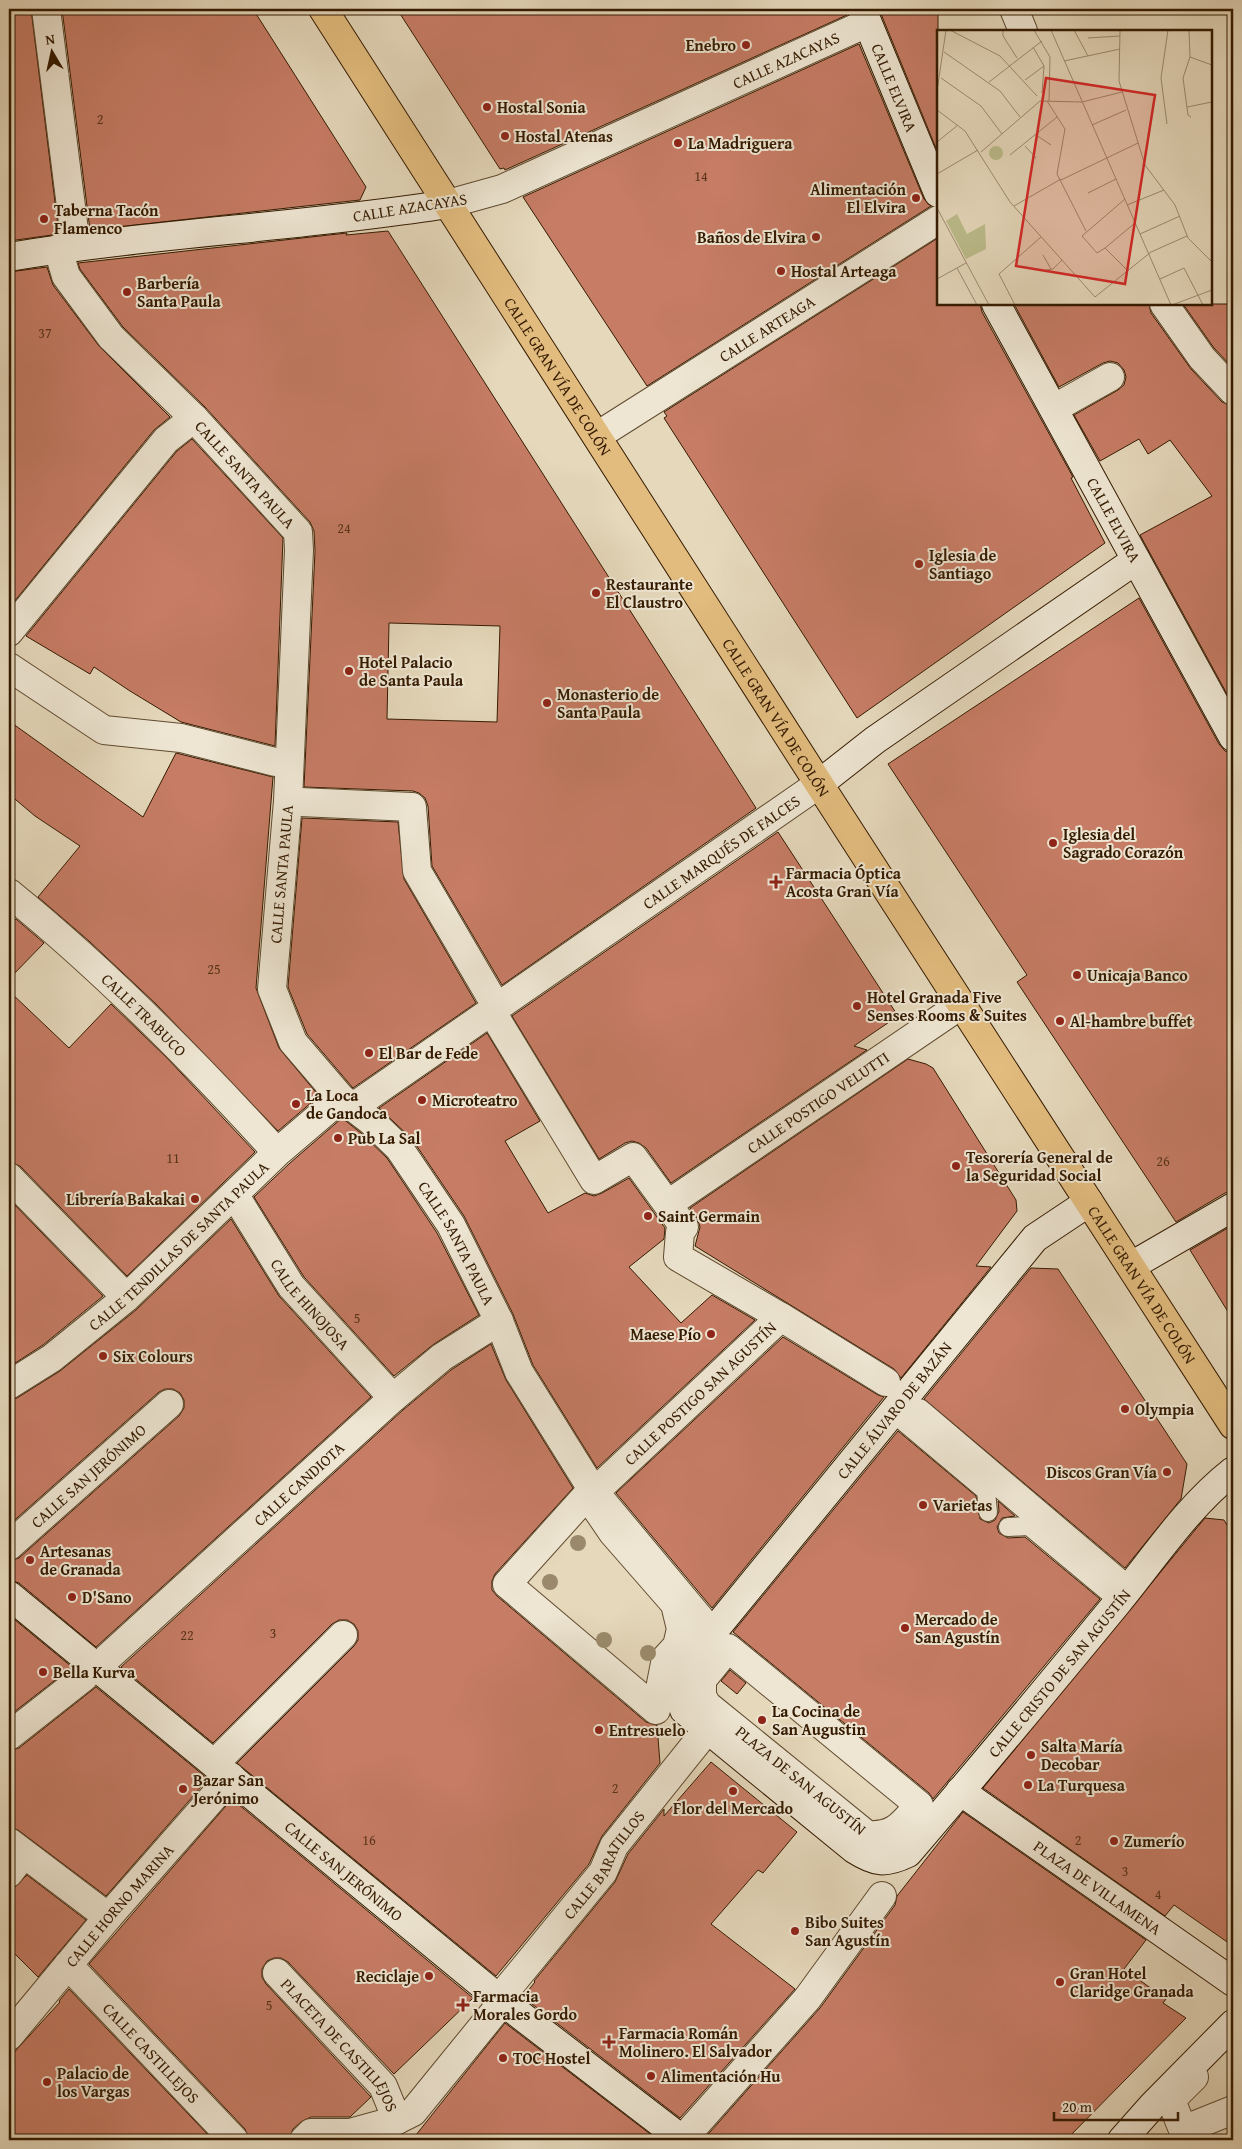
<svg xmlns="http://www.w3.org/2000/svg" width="1242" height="2149" font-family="'Gentium Book Plus',serif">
<rect width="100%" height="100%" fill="#e5d8bb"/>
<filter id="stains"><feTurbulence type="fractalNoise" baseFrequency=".004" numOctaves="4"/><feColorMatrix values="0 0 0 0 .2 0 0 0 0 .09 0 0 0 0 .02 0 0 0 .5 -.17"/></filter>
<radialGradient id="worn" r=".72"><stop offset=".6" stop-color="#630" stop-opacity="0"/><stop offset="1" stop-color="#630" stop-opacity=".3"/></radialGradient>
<g fill="#c67c65" stroke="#341a00" fill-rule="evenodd">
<polygon points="9,9 31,9 59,234 9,241"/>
<polygon points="62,9 253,9 366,187 360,200 90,230"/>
<polygon points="397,9 847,9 847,15 505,170 504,168 500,169"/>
<polygon points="879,9 938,9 938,153"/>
<polygon points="859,44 924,199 931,206 647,386 523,197"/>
<path d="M 388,231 L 756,808 L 502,985 L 432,866 L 428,806 L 425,798 L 419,793 L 413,791 L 304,787 L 315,551 L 314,531 L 310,522 L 205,407 L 123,327 L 80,269 L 78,263 L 347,233 L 346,235 ZM 389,623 L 500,626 L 497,722 L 387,719 Z"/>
<polygon points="938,238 938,304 980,304 982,312 1073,477 1071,478 1105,543 857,718 664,418 667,416 664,412"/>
<polygon points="47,267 53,285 99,346 170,417 154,430 9,608 9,272"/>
<polygon points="1014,304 1149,304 1151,313 1191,369 1222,402 1233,406 1233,705 1140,535 1212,496 1170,440 1148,454 1139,439 1100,461 1074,415 1118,390 1124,385 1126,377 1124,370 1118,363 1110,361 1103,363 1059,387"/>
<polygon points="1183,304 1233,304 1233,368 1214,348"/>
<polygon points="192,439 283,538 275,746 181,722 130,691 94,667 90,674 26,636 177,451"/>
<polygon points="1139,598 1219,744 1225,751 1233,753 1233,1191 1225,1193 1176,1222 1017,982 1027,975 888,764"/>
<polygon points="9,721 143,817 176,753 273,777 256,988 279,1048 319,1096 278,1131 156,1004 89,941 38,897 80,846 35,816 9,794"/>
<polygon points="302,818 398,822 404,879 476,1003 353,1088 307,1034 288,987"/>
<polygon points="778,832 898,1016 854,1046 867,1050 671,1183 646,1148 639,1143 632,1141 625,1143 599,1159 512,1016"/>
<polygon points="16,919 44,943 9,979 9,926"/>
<polygon points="9,991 69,1048 111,1004 167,1058 255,1152 127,1276 20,1166 9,1162"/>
<polygon points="487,1033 540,1121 505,1141 548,1213 585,1193 594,1196 602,1193 629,1178 665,1228 664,1239 629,1267 681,1323 712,1295 755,1320 597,1468 533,1365 513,1314 464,1216 412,1139 379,1108"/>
<polygon points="908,1059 926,1064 933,1068 1016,1200 1017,1211 976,1266 991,1267 901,1378 894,1369 695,1246 700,1227 697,1218 690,1208"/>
<polygon points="342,1118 361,1133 387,1158 437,1233 479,1315 434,1344 394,1376 304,1277 254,1197 290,1163"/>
<polygon points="9,1199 103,1296 43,1345 9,1367"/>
<polygon points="231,1219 279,1296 371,1397 96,1647 19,1583 9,1580 9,1561 19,1558 179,1416 184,1408 184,1400 180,1393 173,1389 165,1389 159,1392 9,1525 9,1400 17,1398 60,1371 136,1310"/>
<polygon points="1233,1225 1233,1320 1190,1250"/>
<polygon points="1031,1268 1058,1269 1187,1464 1181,1499 1125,1568 924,1399"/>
<polygon points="783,1337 878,1395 884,1397 712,1608 616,1493"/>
<polygon points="491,1344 506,1380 573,1488 495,1574 492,1581 492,1590 497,1596 646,1722 657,1725 660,1763 602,1836 589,1864 496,1976 237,1763 354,1646 358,1640 358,1631 354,1624 347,1620 339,1620 332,1624 213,1743 121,1667 403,1410 451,1370"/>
<polygon points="898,1431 976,1496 980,1519 989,1523 995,1520 999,1511 998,1501 1015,1516 1002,1518 997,1527 999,1533 1008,1538 1025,1537 1100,1599 933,1799 929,1793 733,1632"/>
<polygon points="1205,1518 1224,1520 1233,1535 1233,1946 1174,1905 1165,1916 983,1788"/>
<polygon points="9,1615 72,1667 9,1716"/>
<polygon points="730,1670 746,1683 737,1694 721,1681"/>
<polygon points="96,1687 208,1779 106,1896 18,1830 9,1827 9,1751 19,1748"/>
<polygon points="711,1762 797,1832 763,1873 758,1870 711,1924 795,1989 680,2118 523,1997 535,1982 534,1981 615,1882 628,1854 664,1809 664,1816"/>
<polygon points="232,1799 473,1998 394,2074 288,1962 281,1958 274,1958 267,1961 262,1969 262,1977 266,1984 371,2097 350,2117 311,2117 301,2122 293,2129 289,2140 249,2140 245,2129 89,1964"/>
<polygon points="963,1812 1146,1940 1124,1969 1166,1999 1163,2003 1186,2018 1066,2140 703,2140 820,2008 895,1905 897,1896"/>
<polygon points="27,1875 86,1920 38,1977 9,1948 9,1888 15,1887"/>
<polygon points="69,1989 213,2140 9,2140 9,2058 60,2002 59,2001"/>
<polygon points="505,2023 658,2140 412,2140"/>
</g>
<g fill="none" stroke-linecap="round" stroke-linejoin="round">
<defs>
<g id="lane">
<polyline points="892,1412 986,1491 988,1512"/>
<polyline points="1008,1527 1029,1526 1119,1601"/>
</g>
<g id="street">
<polyline points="46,9 76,246"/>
<polyline points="1014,9 1023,31"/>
<path id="s1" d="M 448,204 L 502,189 L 867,23"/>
<path id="s2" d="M 58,249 L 66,276 L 111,337 L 194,418 L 298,532 L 299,550 L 288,801 L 272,989 L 293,1042 L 341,1098 L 371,1121 L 399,1148 L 451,1225 L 499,1321 L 519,1372 L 592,1489 L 712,1633"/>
<polyline points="1164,304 1202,358 1233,391"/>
<polyline points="1060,405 1110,377"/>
<path id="s3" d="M 597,436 L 938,220"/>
<polyline points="9,632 166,440 194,418"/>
<polyline points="9,667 104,730 181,738 275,762"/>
<polyline points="300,802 412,807 417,871 489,994"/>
<path id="s4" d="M 9,893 C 104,970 190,1057 272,1147"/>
<polyline points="498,1022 594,1180 633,1157 684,1227 680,1232 678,1257 781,1317"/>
<path id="s5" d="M 353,1107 L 819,784"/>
<polyline points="9,1177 122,1293"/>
<path id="s6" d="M 674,1200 L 962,1004"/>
<path id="s7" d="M 239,1202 L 291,1286 L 393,1398"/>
<path id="s8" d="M 9,1385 L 52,1358 L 126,1298 L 279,1151 L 341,1098"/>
<polyline points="918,1413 1116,1581"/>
<path id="s9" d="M 592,1489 L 603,1484 L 781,1317 L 886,1382"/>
<polygon points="587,1495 613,1533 675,1604 681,1629 677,1646 666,1658 656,1710 507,1584"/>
<path id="s10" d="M 9,1546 L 169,1404"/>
<path d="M 728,1648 L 919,1805 C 903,1823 895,1837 867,1835 L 707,1705 L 702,1696 L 702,1680 Z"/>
<path id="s11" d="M 107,1658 L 393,1398 L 442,1357 L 499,1321"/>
<polyline points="9,1736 84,1677"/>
<polyline points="223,1755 343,1635"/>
<polyline points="9,1842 108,1917"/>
<polyline points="9,1852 19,1860 9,1873"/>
<path id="s12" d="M 68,1965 L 234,2140"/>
<path id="s13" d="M 277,1973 L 383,2086 L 397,2120"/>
<path id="s14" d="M 9,2036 L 108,1917 L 231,1777"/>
<polyline points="1194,2077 1171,2100 1183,2130 1233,2110"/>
<polyline points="690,2131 807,1999 882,1896"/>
<path id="s15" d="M 304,2140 L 311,2133 L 350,2133 L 397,2120 L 413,2112 L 496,2010 L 507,1989 L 603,1872 L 614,1846 L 707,1730"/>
</g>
<g id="secondary">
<path id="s16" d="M 862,9 L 938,193"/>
<path d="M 9,257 C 154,233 302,227 448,204"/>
<path id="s17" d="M 996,304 L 1233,737"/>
<polyline points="819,784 875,740 1136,560"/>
<path id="s18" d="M 1089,1202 L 1035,1238 L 712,1633 L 685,1670 L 679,1692 L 684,1710 L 854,1849 C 876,1863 885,1864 908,1853 C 979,1770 1049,1686 1118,1602 C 1155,1557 1187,1507 1233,1471"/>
<polyline points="1131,1266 1233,1207"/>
<path id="s19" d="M 9,1595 L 502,2001 L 683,2140"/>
<path id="s20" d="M 960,1791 L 1233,1982"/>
<polyline points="1122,2140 1153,2105 1233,2024"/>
</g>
<g id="primary">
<path id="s21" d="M 323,9 L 819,784 L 1233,1425"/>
</g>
</defs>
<use href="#lane" stroke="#604a2f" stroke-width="20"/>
<use href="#street" stroke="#604a2f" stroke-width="30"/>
<use href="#secondary" stroke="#341a00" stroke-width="30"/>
<use href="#primary" stroke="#341a00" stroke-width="30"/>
<use href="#lane" stroke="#eee6d3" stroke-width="18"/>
<use href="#street" stroke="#eee6d3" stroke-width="28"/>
<use href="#secondary" stroke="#eee6d3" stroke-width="28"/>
<use href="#primary" stroke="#e2bc7e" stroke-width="28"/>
</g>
<g fill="#9a8a6b">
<circle cx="578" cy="1543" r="8"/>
<circle cx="550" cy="1582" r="8"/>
<circle cx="604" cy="1640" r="8"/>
<circle cx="648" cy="1653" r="8"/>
</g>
<g fill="#8f2418" stroke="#eee6d3" stroke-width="2">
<circle cx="746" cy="45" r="5"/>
<circle cx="487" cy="107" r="5"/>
<circle cx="505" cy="136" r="5"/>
<circle cx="678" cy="143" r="5"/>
<circle cx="916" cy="198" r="5"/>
<circle cx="44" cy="219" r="5"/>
<circle cx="816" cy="237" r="5"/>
<circle cx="781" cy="271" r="5"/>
<circle cx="127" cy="292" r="5"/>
<circle cx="919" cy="564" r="5"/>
<circle cx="596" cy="593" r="5"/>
<circle cx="349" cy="671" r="5"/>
<circle cx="547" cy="703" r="5"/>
<circle cx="1053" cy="843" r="5"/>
<path d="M773.5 874.5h5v5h5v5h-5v5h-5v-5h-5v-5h5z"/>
<circle cx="1077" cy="975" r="5"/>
<circle cx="857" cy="1006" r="5"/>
<circle cx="1060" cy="1021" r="5"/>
<circle cx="369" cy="1053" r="5"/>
<circle cx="422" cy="1100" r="5"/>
<circle cx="296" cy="1104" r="5"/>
<circle cx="338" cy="1138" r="5"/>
<circle cx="956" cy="1166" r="5"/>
<circle cx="195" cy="1199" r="5"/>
<circle cx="648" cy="1216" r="5"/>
<circle cx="711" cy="1334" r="5"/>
<circle cx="103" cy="1356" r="5"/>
<circle cx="1125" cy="1409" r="5"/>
<circle cx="1167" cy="1472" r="5"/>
<circle cx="923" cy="1505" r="5"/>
<circle cx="30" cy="1560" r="5"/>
<circle cx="72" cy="1597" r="5"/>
<circle cx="905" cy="1628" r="5"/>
<circle cx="43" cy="1672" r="5"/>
<circle cx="762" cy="1720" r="5"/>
<circle cx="599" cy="1730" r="5"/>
<circle cx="1031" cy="1755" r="5"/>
<circle cx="1028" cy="1785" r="5"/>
<circle cx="183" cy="1789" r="5"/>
<circle cx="733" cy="1791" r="5"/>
<circle cx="1114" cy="1841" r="5"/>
<circle cx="795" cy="1931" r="5"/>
<circle cx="429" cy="1976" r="5"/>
<circle cx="1060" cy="1982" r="5"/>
<path d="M460.5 1997.5h5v5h5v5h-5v5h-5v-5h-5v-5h5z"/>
<path d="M606.5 2034.5h5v5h5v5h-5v5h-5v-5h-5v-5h5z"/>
<circle cx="503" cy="2058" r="5"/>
<circle cx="651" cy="2076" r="5"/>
<circle cx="47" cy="2082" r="5"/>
</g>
<g text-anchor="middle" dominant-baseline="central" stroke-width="4" stroke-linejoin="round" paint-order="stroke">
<g font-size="14" fill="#583219">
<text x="100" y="119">2</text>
<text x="701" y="176">14</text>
<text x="45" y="333">37</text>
<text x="344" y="528">24</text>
<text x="214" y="969">25</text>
<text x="173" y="1158">11</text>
<text x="1163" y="1161">26</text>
<text x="357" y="1318">5</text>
<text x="273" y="1633">3</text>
<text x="187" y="1635">22</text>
<text x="615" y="1788">2</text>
<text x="369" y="1840">16</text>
<text x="1078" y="1840">2</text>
<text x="1125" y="1871">3</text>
<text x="1158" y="1894">4</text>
<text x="269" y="2005">5</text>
</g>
<g font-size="16" font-weight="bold" fill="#341a00" stroke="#eee6d3" text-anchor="start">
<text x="736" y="45" text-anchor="end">Enebro</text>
<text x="497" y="107">Hostal Sonia</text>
<text x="515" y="136">Hostal Atenas</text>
<text x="688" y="143">La Madriguera</text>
<text x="906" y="189" text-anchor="end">Alimentación<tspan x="906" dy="18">El Elvira</tspan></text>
<text x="54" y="210">Taberna Tacón<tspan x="54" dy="18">Flamenco</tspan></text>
<text x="806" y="237" text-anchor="end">Baños de Elvira</text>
<text x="791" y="271">Hostal Arteaga</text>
<text x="137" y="283">Barbería<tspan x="137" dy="18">Santa Paula</tspan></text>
<text x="929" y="555">Iglesia de<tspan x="929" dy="18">Santiago</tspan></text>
<text x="606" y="584">Restaurante<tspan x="606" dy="18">El Claustro</tspan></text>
<text x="359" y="662">Hotel Palacio<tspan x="359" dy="18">de Santa Paula</tspan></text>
<text x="557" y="694">Monasterio de<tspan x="557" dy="18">Santa Paula</tspan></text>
<text x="1063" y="834">Iglesia del<tspan x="1063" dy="18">Sagrado Corazón</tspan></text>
<text x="786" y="873">Farmacia Óptica<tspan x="786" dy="18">Acosta Gran Vía</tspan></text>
<text x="1087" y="975">Unicaja Banco</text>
<text x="867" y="997">Hotel Granada Five<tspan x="867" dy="18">Senses Rooms &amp; Suites</tspan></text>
<text x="1070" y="1021">Al-hambre buffet</text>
<text x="379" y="1053">El Bar de Fede</text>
<text x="306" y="1095">La Loca<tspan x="306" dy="18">de Gandoca</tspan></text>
<text x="432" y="1100">Microteatro</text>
<text x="348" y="1138">Pub La Sal</text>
<text x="966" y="1157">Tesorería General de<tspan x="966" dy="18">la Seguridad Social</tspan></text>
<text x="185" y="1199" text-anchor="end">Librería Bakakai</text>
<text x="658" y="1216">Saint Germain</text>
<text x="701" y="1334" text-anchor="end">Maese Pío</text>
<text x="113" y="1356">Six Colours</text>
<text x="1135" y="1409">Olympia</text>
<text x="1157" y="1472" text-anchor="end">Discos Gran Vía</text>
<text x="933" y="1505">Varietas</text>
<text x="40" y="1551">Artesanas<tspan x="40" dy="18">de Granada</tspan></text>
<text x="82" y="1597">D'Sano</text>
<text x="915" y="1619">Mercado de<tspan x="915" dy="18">San Agustín</tspan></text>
<text x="53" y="1672">Bella Kurva</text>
<text x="772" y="1711">La Cocina de<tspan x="772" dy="18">San Augustin</tspan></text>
<text x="609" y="1730">Entresuelo</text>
<text x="1041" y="1746">Salta María<tspan x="1041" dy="18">Decobar</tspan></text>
<text x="193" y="1780">Bazar San<tspan x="193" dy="18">Jerónimo</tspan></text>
<text x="1038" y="1785">La Turquesa</text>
<text x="733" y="1808" text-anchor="middle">Flor del Mercado</text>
<text x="1124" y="1841">Zumerío</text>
<text x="805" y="1922">Bibo Suites<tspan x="805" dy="18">San Agustín</tspan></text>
<text x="1070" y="1973">Gran Hotel<tspan x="1070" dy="18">Claridge Granada</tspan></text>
<text x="419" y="1976" text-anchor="end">Reciclaje</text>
<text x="473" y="1996">Farmacia<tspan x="473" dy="18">Morales Gordo</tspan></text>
<text x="619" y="2033">Farmacia Román<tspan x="619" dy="18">Molinero. El Salvador</tspan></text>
<text x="513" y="2058">TOC Hostel</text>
<text x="57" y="2073">Palacio de<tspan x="57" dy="18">los Vargas</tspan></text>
<text x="661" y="2076">Alimentación Hu</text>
</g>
<g font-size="16" fill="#341a00" stroke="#eee6d3">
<text stroke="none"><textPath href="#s1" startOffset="368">CALLE AZACAYAS</textPath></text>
<text stroke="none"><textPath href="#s16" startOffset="85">CALLE ELVIRA</textPath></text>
<text transform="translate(410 207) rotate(-9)">CALLE AZACAYAS</text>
<text stroke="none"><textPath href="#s3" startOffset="201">CALLE ARTEAGA</textPath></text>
<text stroke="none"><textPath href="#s21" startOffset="436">CALLE GRAN VÍA DE COLÓN</textPath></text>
<text stroke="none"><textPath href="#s2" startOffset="296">CALLE SANTA PAULA</textPath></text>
<text stroke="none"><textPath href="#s17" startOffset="246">CALLE ELVIRA</textPath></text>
<text stroke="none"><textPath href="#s21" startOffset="841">CALLE GRAN VÍA DE COLÓN</textPath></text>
<text stroke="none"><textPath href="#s5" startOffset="448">CALLE MARQUÉS DE FALCES</textPath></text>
<text transform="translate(281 874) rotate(-85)">CALLE SANTA PAULA</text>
<text stroke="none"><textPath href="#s4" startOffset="182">CALLE TRABUCO</textPath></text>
<text stroke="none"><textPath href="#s6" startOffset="174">CALLE POSTIGO VELUTTI</textPath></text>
<text stroke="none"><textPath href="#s2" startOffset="1151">CALLE SANTA PAULA</textPath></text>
<text stroke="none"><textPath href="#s8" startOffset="220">CALLE TENDILLAS DE SANTA PAULA</textPath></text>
<text stroke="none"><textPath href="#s21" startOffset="1516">CALLE GRAN VÍA DE COLÓN</textPath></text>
<text stroke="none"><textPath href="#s7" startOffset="125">CALLE HINOJOSA</textPath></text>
<text stroke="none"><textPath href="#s9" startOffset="145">CALLE POSTIGO SAN AGUSTÍN</textPath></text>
<text transform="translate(894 1410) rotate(-51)">CALLE ÁLVARO DE BAZÁN</text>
<text stroke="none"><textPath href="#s10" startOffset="106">CALLE SAN JERÓNIMO</textPath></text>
<text stroke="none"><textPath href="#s11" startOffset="259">CALLE CANDIOTA</textPath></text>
<text stroke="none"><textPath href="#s18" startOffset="1175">CALLE CRISTO DE SAN AGUSTÍN</textPath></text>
<text transform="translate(801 1780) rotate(39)">PLAZA DE SAN AGUSTÍN</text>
<text stroke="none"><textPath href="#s15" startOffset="429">CALLE BARATILLOS</textPath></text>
<text stroke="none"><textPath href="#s19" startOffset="434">CALLE SAN JERÓNIMO</textPath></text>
<text stroke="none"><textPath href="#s20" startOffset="168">PLAZA DE VILLAMENA</textPath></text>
<text stroke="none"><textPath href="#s14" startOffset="171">CALLE HORNO MARINA</textPath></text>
<text stroke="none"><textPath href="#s13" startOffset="96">PLACETA DE CASTILLEJOS</textPath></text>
<text stroke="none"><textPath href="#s12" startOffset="121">CALLE CASTILLEJOS</textPath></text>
</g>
</g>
<g transform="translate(937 30)">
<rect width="275" height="275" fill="#e5d8bb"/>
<path d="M52 123a7 7 0 1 1 14 0a7 7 0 1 1-14 0ZM 20,184 L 30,204 L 48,194 L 49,219 L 29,229 L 9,191 Z" fill="#bcbc8b"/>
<path fill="none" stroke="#9e8c70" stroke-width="1" d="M 13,0 L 63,26 L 100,66M 66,0 L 66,6 L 80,28M 97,0 L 113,27 L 112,71M 114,0 L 234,275M 137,0 L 151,26M 183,0 L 182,51 L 208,135 L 238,175 L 251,208 L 275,232M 252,0 L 253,27M 151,8 L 183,6M 96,17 L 107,36M 7,22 L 63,61 L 83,87M 253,27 L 246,48 L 251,85 L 254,87M 253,27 L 275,35M 127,31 L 183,19M 4,48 L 44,76 L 65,104M 88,50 L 107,36M 52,52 L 105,11M 0,61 L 9,0M 105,63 L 107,36M 110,71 L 128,99 L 120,144 L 149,201M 250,77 L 275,72M 0,80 L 28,101 L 73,172 L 158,267 L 214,222 L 250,206M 230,94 L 224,48 L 231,0M 155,95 L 189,80M 99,105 L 114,115M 0,112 L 21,95M 88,116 L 99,128M 44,122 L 103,71 L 145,72 L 185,62M 73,125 L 120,87M 0,144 L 41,120M 124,150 L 201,113M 151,163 L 179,149M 190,175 L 227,160M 77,176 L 124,149M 0,178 L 52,275M 203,204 L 243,186M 168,218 L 160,223 L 145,206 L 188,169M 106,225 L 114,239M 20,238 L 40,275M 109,240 L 116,239 L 125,230M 191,241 L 168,218 L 198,193M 0,249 L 29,233M 223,249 L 247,238 L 266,275M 78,275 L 62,244 L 104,207M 235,275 L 275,260"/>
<path fill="#d62828" fill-opacity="0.15" stroke="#d62828" stroke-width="2.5" d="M 109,48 L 218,65 L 188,254 L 79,236 Z"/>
<rect width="275" height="275" fill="none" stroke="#341a00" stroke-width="2.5"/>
</g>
<rect width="1242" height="2149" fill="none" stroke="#e5d8bb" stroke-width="30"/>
<rect x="10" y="10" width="1222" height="2129" fill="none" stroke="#341a00" stroke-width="2.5"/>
<rect x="15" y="15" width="1212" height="2119" fill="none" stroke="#341a00"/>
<g transform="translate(52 52) rotate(351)" stroke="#eee6d3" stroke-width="4" paint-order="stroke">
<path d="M0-4L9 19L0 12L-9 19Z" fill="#341a00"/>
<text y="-8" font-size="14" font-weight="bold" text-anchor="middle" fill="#341a00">N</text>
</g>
<path d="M1054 2112v8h124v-8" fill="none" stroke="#341a00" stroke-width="2.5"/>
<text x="1062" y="2112" font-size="15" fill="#341a00" stroke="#eee6d3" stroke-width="4" paint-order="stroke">20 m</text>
<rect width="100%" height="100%" filter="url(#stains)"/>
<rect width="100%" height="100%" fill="url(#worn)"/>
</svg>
